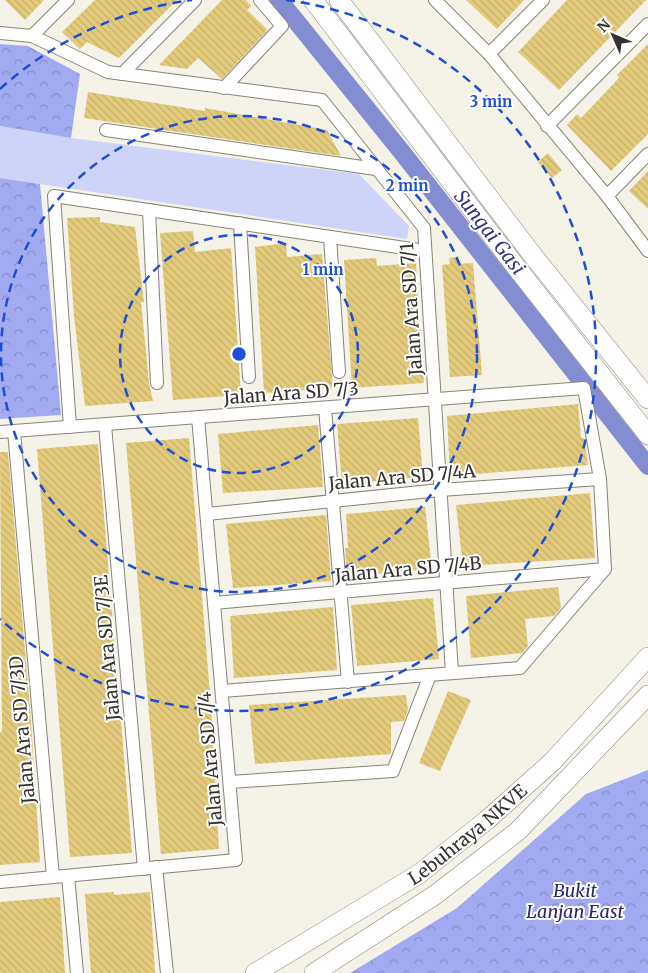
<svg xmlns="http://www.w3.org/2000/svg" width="648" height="973" font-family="Merriweather,serif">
<defs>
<pattern id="forest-crowns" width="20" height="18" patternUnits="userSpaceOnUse" patternTransform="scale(1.25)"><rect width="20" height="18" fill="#a2abf2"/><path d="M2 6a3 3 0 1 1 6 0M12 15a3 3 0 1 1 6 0" fill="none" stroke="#858cc4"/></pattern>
<pattern id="building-back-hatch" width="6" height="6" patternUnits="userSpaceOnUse" patternTransform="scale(1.25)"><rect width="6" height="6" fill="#e4cb7c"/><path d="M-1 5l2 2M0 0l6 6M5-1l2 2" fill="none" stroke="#c4af6c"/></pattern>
</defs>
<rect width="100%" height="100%" fill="#f5f2e7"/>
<polygon fill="#cdd3f9" points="0,126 71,138 359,174 409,226 407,239 0,178"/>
<g fill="url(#forest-crowns)">
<polygon points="0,44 28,46 80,74 71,138 0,126"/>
<polygon points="0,178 40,184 61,415 0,419"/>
<polygon points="648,770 648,973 350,973 457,908 586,794"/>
</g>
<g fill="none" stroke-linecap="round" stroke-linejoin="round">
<polyline stroke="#848dd1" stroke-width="18" points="279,0 401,151 648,466"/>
</g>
<g fill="url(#building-back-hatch)">
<polygon points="5,0 44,0 25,20"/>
<polygon points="95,0 177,0 119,58 87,42 80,49 62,32"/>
<polygon points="222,0 246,0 251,6 247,10 268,30 222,79 198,58 187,69 159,65"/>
<polygon points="466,0 524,0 497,29"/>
<polygon points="567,0 646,0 559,90 518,52"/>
<polygon points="648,44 648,134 611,171 567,125 577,114 581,118 619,78 617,75"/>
<polygon points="88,92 205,111 205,108 327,130 341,156 84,118"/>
<polygon points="548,153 562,170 552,178 538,162"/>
<polygon points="648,171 648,209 629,191"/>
<polygon points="100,217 100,222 135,227 144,302 141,302 149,383 153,401 85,406 74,316 67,218"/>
<polygon points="193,231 195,252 231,248 241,395 173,400 160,233"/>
<polygon points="286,243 287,257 322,254 333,388 264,393 255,247"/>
<polygon points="458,257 458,264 473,263 482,375 450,377 442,265 450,264 449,258"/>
<polygon points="376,258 377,266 416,263 424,383 352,388 344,260"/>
<polygon points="578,404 581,438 584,438 588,465 450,476 447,416"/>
<polygon points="418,418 423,477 342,484 337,424"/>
<polygon points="318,425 323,487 223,493 218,434"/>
<polygon points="189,438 211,706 219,849 161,854 126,443"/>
<polygon points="98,444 132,853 70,857 37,449"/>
<polygon points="0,452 8,452 31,721 40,862 0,865 0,732 2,732"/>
<polygon points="590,493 595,558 463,566 456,505"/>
<polygon points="425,507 432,569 347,576 345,548 348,548 346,514"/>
<polygon points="326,515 331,581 233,588 226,524"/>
<polygon points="558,587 561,608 554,616 525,619 528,646 522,653 471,658 466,596"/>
<polygon points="433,598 439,659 357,666 351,605"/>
<polygon points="333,607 337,670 234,678 230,616"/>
<polygon points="448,691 471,700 440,771 419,763"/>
<polygon points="406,695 408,710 404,721 391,722 391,754 255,764 249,705"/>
<polygon points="114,892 114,895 150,892 155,973 91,973 85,894"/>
<polygon points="60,897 65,973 0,973 0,902"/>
</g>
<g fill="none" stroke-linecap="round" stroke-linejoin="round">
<defs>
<g id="minor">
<polyline points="435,0 489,54 607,196 648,251"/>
<polyline points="0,33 32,36 108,72 322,100 424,228 452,673"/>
<polyline points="32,36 68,0"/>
<polyline points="489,54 543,0"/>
<polyline points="122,74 195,0"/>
<polyline points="224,88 282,26 260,0"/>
<polyline points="547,126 648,24"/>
<polyline points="106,130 376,169"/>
<polyline points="607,196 648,154"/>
<polyline points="149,210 157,383"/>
<polyline points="240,223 249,377"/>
<polyline points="330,237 339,372"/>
<polyline points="325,408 348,682"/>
<polyline points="105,425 144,869"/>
<polyline points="70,427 54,196 425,251"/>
<polyline points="14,431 53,877"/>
<polyline points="0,432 584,388 600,479 605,569 520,668 222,691"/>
<polyline points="207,514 440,490 600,479"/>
<polyline points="214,603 605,569"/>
<polyline points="230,782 393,771 430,675"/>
<polyline points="156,867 167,973"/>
<polyline points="68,876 77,973"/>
<polyline points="0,882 236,860 198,417"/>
</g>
<g id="highway">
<polyline points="313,0 516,267 648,435"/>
<polyline points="339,0 531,253 648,399"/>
<path id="s1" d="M 255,973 L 419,874 L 487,820 L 552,762 L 648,657"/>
<polyline points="314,973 435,895 518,831 648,695"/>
</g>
</defs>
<use href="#minor" stroke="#868379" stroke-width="14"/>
<use href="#highway" stroke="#868379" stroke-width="20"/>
<use href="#minor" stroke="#fff" stroke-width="12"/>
<use href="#highway" stroke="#fff" stroke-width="19"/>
</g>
<g fill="none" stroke="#1d4ed8" stroke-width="2.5" stroke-dasharray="9 6">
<circle cx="239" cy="354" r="119"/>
<circle cx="239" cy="354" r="238"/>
<path d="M0 89A357 357 0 0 1 192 0M286 0A357 357 0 1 1 0 619"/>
</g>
<g text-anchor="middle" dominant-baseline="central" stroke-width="4" stroke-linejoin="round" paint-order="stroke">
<g font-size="18" fill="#34322e" stroke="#fff">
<text transform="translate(411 309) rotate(-94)">Jalan Ara SD 7/1</text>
<text transform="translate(291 393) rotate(-4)">Jalan Ara SD 7/3</text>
<text transform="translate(402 477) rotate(-5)">Jalan Ara SD 7/4A</text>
<text transform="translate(408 569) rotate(-5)">Jalan Ara SD 7/4B</text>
<text transform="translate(107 648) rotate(-95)">Jalan Ara SD 7/3E</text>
<text transform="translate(22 730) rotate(-95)">Jalan Ara SD 7/3D</text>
<text transform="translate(210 759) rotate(-95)">Jalan Ara SD 7/4</text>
<text stroke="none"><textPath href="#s1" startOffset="254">Lebuhraya NKVE</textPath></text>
</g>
<g font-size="18" font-style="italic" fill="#282575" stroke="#fff">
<text x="575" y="890">Bukit<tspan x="575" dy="21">Lanjan East</tspan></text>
</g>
<g font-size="19" font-style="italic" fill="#343485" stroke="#fff">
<text transform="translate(490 232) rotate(52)">Sungai Gasi</text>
</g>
</g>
<circle cx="239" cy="354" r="8" fill="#1d4ed8" stroke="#fff" stroke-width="2.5"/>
<g font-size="15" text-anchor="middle" font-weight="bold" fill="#1d4ed8" stroke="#fff" stroke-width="4" stroke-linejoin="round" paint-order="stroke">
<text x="491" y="107">3 min</text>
<text x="407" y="191">2 min</text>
<text x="323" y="275">1 min</text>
</g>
<g transform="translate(613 35) rotate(315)" stroke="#ffffff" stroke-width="4" paint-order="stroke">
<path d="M0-4L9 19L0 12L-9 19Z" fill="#34322e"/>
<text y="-8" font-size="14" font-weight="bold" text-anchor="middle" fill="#34322e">N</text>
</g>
</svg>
